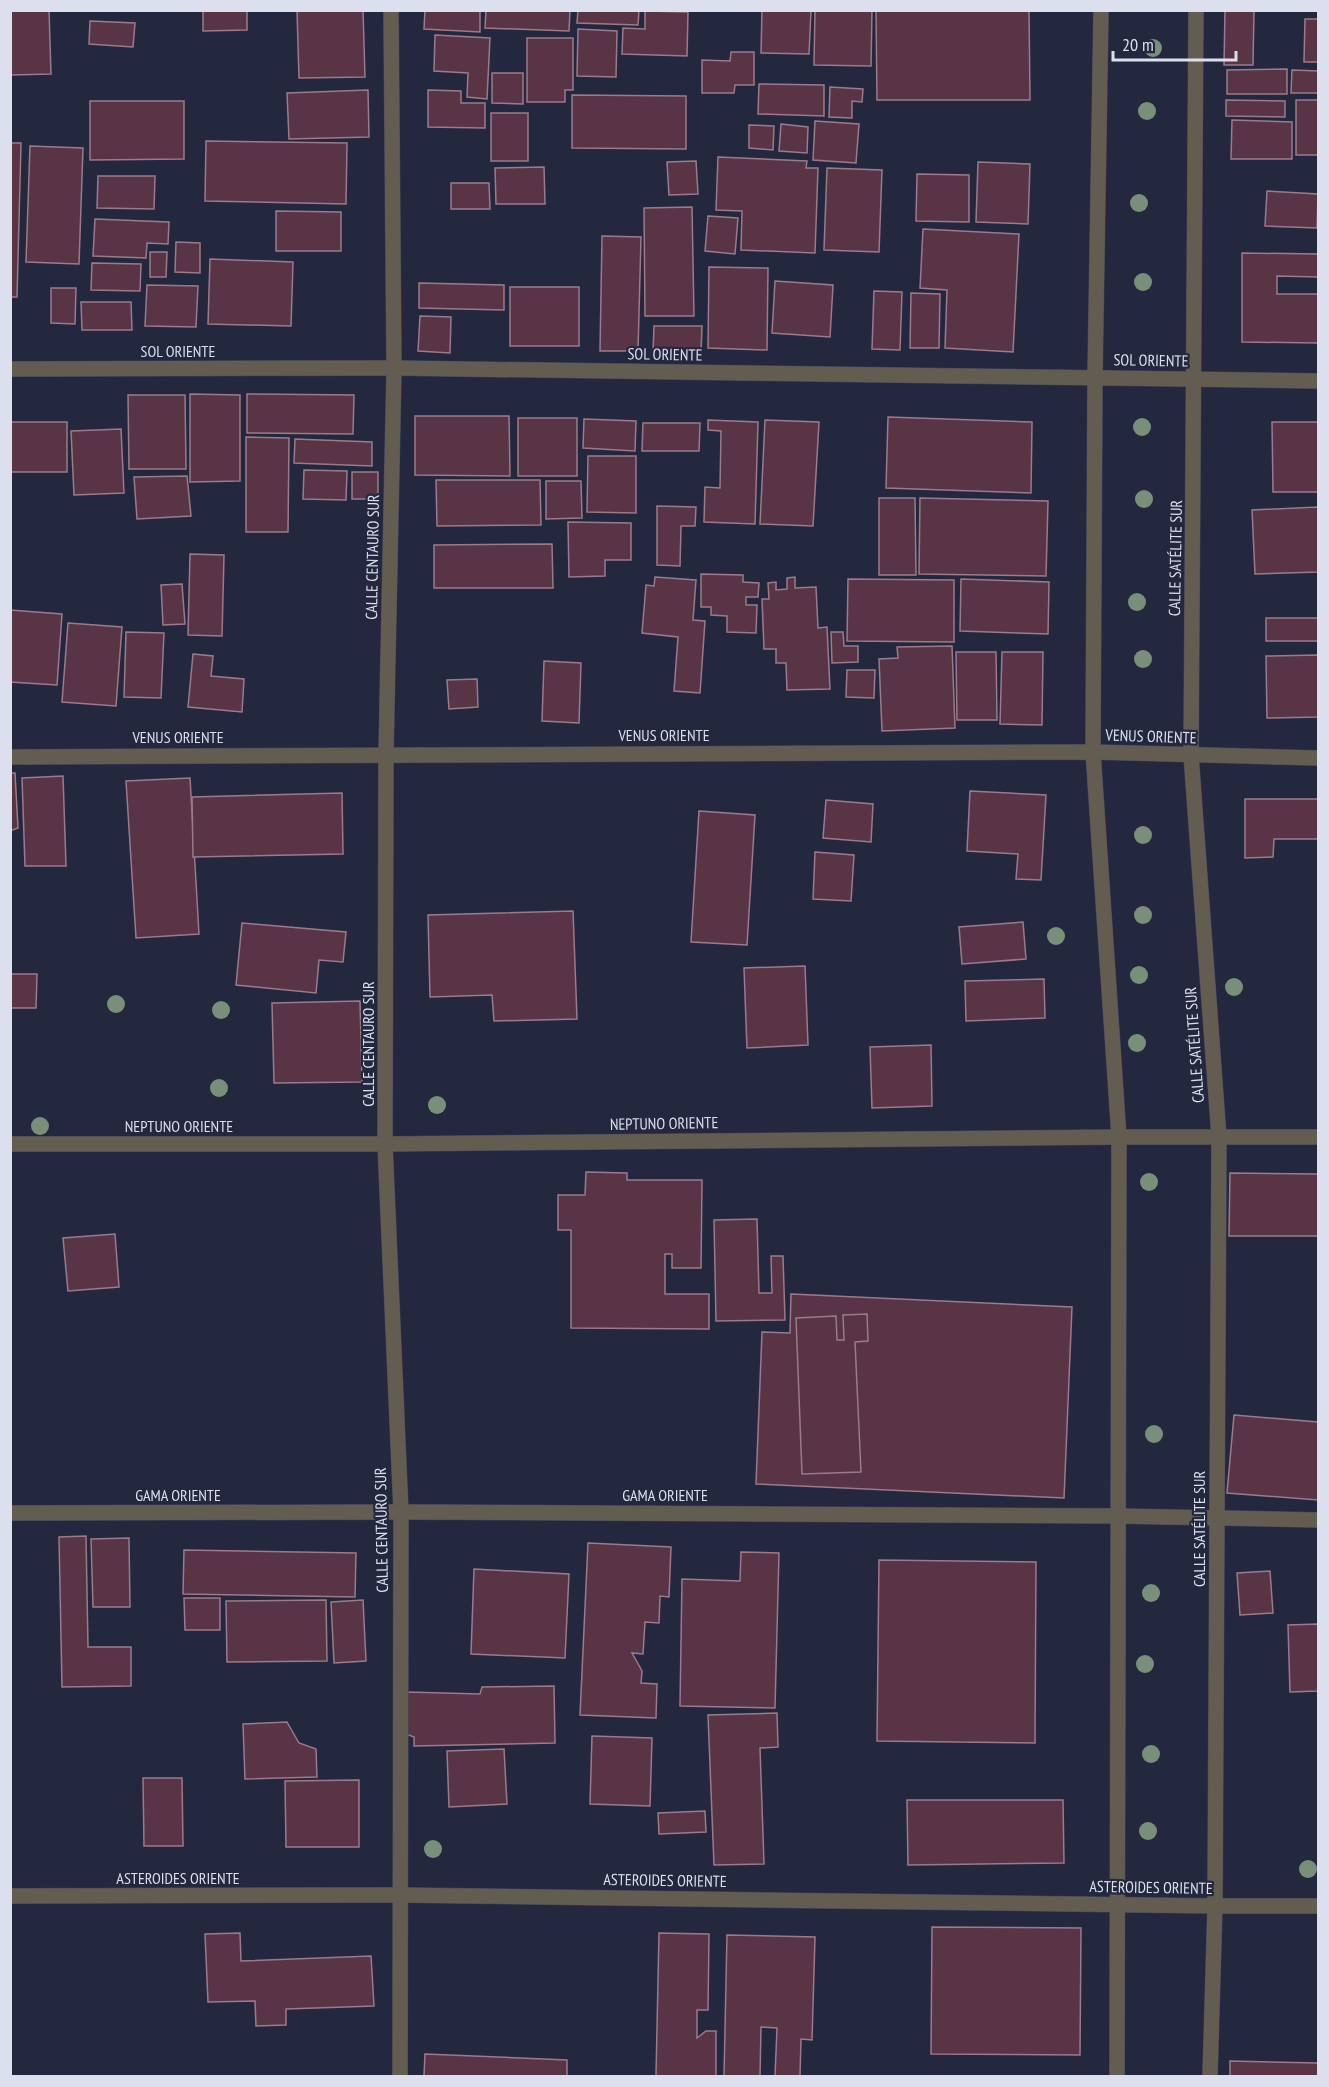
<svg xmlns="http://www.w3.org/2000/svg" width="1329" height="2087" font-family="'PT Sans Narrow',sans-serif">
<rect width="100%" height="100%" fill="#23283f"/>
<g fill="#583445" stroke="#9b7b89" stroke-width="1.5">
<polygon points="10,10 49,10 51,74 10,75"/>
<polygon points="203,10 247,10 247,30 203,31"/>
<polygon points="297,10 363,10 365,77 299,78"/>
<polygon points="425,10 480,10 480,32 424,29"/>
<polygon points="486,10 570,10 569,31 485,28"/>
<polygon points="578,10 639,10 638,25 577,23"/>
<polygon points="762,10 811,10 809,54 761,53"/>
<polygon points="815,10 872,10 871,66 814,65"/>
<polygon points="876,10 1029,10 1030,100 877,100"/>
<polygon points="1225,10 1254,10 1253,65 1224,65"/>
<polygon points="645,11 688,12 687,56 622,54 623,28 645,29"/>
<polygon points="1305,19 1318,19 1318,62 1304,62"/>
<polygon points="90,21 135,23 133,47 89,44"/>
<polygon points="578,29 617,31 616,77 577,76"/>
<polygon points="435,35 490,38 487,99 467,97 468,73 434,71"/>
<polygon points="527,38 573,38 573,90 565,90 565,102 527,102"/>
<polygon points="731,52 754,52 754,85 735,85 734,93 702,93 702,60 730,61"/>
<polygon points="1287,69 1287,94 1227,94 1227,70"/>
<polygon points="1292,70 1318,71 1318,93 1291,93"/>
<polygon points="492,73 523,73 523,104 492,103"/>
<polygon points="759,84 824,85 824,116 758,114"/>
<polygon points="830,87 863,89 862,102 852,101 852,118 829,117"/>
<polygon points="368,90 369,137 289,139 287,93"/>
<polygon points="428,90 461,91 461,103 485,103 485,128 428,127"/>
<polygon points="572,95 686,96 686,149 572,148"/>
<polygon points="1226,100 1285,101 1285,117 1226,116"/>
<rect x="1296" y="100" width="22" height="55"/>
<polygon points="90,101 184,101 184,159 90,160"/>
<rect x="491" y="113" width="37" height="48"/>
<polygon points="1232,120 1292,122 1292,159 1231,159"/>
<polygon points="815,121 859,124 856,163 813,160"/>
<polygon points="781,124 808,127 807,153 779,151"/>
<polygon points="749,125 774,126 773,150 749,148"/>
<polygon points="206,141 347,143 346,204 205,201"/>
<polygon points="10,143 21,143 17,297 10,297"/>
<polygon points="30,146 83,148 79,264 26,262"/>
<polygon points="718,157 807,161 806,168 818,168 815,253 741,250 742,211 716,210"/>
<polygon points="696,161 698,194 669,195 667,162"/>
<polygon points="978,162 1030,164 1028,224 976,222"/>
<polygon points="544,167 545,204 496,204 495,168"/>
<polygon points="827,168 882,170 879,252 824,250"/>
<polygon points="917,174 969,175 969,222 916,221"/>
<polygon points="98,176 155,176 154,209 97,208"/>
<polygon points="451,183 489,183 490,209 451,209"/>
<polygon points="1267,191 1318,194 1317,228 1265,226"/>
<polygon points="692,207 694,316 645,316 644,208"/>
<polygon points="276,211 341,212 341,251 276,251"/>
<polygon points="708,216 738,218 735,254 705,251"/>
<polygon points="95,219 169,222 168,244 147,243 146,258 93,256"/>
<polygon points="923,229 1019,234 1013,352 945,348 947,290 920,288"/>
<polygon points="602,236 641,237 638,351 600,351"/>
<polygon points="176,242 200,243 200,273 175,272"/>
<polygon points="150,252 167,252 166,277 150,277"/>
<polygon points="1242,253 1318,254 1318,277 1277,276 1277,294 1318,294 1318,343 1242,342"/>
<polygon points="210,259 293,262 291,326 208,324"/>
<polygon points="92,263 141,264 140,291 91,290"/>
<polygon points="709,267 768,268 767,350 708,348"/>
<polygon points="775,281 833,285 830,337 772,333"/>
<polygon points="419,283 504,285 504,310 419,308"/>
<polygon points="147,285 198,286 196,327 145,326"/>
<rect x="510" y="287" width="69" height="59"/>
<polygon points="51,288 76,288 75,324 51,323"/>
<polygon points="874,291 902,292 900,350 872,349"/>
<polygon points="911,293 940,294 939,348 910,348"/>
<polygon points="81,302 131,302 132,330 82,330"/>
<polygon points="420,316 451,317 450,353 418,351"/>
<polygon points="654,326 702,326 701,352 653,352"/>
<polygon points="190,394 240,395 240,481 190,482"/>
<polygon points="247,394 354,395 353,434 247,433"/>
<polygon points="128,395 185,395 186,469 129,469"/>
<polygon points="415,416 509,416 510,476 415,475"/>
<polygon points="888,417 1032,422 1031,493 886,488"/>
<rect x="518" y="418" width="59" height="58"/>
<polygon points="584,419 636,421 635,451 583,448"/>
<polygon points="708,420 758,422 755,524 704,522 705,487 720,488 721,431 708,430"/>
<polygon points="765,420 819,422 813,526 760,524"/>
<rect x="10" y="422" width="57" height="50"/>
<polygon points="1272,422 1318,422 1318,492 1273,492"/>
<polygon points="643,423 700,423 699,451 642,451"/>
<polygon points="121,429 124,493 74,495 71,431"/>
<polygon points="246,437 289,438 288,532 246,532"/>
<polygon points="295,439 372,442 372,466 294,463"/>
<polygon points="588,456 636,456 636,513 587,512"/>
<polygon points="304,470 347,471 346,500 303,499"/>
<rect x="352" y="472" width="26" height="27"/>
<polygon points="187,476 191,516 137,519 134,477"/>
<polygon points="436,480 540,480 541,525 437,526"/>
<polygon points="546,481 581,481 582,518 546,519"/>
<polygon points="879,498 915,498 916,575 879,575"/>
<polygon points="920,498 1048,501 1046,576 919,574"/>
<polygon points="657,506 696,507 695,526 681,526 680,566 657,565"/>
<polygon points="1318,507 1318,572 1255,574 1252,510"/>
<polygon points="568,522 631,523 631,560 605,560 605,576 569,577"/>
<polygon points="552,544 553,588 434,588 434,545"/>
<polygon points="190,554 224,555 222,636 188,635"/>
<polygon points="701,574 743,575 743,582 759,583 758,597 746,597 746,605 757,605 756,633 727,632 727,616 711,615 711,607 701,607"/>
<polygon points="655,577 696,580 693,620 705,621 700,693 674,691 678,637 642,633 646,585 654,586"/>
<polygon points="795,577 795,588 816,587 818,628 827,627 830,689 787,690 786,663 776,663 776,649 764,649 762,599 769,599 768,583 776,582 776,590 787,589 787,578"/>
<polygon points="848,579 954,580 954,642 847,641"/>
<polygon points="961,579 1049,582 1048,634 960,631"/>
<polygon points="182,584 185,624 163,625 161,585"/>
<polygon points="10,610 62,614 57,685 10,682"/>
<rect x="1266" y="618" width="52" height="23"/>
<polygon points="68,623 122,627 116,706 62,702"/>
<polygon points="126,632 164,633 161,698 124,697"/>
<polygon points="831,632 843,632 844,646 858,646 858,662 832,663"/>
<polygon points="952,646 955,728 882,731 879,659 898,658 897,647"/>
<polygon points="956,652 996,652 997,720 957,720"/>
<polygon points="1002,652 1043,652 1042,725 1000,724"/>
<polygon points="193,654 213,656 211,676 244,679 242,712 188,707"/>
<polygon points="1318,655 1318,717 1267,718 1266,656"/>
<polygon points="544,661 581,663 579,723 542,721"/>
<polygon points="847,670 875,670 874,698 846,697"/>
<polygon points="477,679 478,707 449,709 447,680"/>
<polygon points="10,773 15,773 18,828 10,831"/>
<polygon points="63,776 66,866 25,866 22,778"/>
<polygon points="190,778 199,934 136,938 126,781"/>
<polygon points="970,791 1046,795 1041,880 1016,879 1018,854 967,851"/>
<polygon points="342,793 343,854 193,857 192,797"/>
<polygon points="1245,799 1318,799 1318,839 1274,839 1273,857 1245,858"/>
<polygon points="826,800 873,804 871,842 823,838"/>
<polygon points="699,811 755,815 747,945 691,942"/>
<polygon points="815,852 854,855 851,901 813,899"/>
<polygon points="573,911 577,1019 494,1021 492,995 430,997 428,915"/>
<polygon points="1023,922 1026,959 962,964 959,927"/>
<polygon points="242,923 346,932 343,962 319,960 316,993 236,985"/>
<polygon points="805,966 808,1045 747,1048 744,968"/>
<polygon points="10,974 37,974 36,1008 10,1008"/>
<polygon points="1044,979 1045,1018 966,1021 965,981"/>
<polygon points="360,1001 362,1082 274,1083 272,1003"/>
<polygon points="931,1045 932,1106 872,1108 870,1047"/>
<polygon points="586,1172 627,1173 627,1180 702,1180 701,1268 672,1268 672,1254 665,1254 665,1294 709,1294 709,1329 571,1328 571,1230 558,1230 558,1195 585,1195"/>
<polygon points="1230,1173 1318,1174 1318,1236 1229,1236"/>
<polygon points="757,1219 759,1293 772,1293 771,1256 783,1256 785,1320 716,1321 714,1220"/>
<polygon points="115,1234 119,1287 68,1291 63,1238"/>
<polygon points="791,1294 1072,1307 1064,1498 756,1484 762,1332 790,1333"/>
<polygon points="867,1314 868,1341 855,1342 861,1472 802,1474 796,1318 836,1316 837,1340 844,1340 843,1315"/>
<polygon points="1234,1415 1318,1422 1318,1500 1227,1493"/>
<polygon points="86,1536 88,1647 131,1647 131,1686 62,1687 59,1537"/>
<polygon points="129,1538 130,1607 93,1607 91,1539"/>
<polygon points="588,1543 671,1547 669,1597 660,1596 659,1623 645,1622 643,1654 632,1653 642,1671 641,1683 657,1684 656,1718 580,1715"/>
<polygon points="184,1550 356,1553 355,1597 183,1594"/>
<polygon points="741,1552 779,1553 775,1708 680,1706 682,1579 740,1581"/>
<polygon points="879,1560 1036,1562 1035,1743 877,1741"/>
<polygon points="474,1569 569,1574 565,1658 471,1654"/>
<polygon points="1270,1571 1273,1613 1240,1615 1237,1573"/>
<polygon points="184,1598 220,1598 220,1630 185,1630"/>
<polygon points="326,1600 327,1661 227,1662 226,1601"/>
<polygon points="363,1600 366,1661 334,1663 331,1602"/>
<polygon points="1318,1624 1318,1691 1290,1692 1288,1625"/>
<polygon points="554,1686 555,1743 414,1746 414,1737 406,1734 407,1692 480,1694 482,1687"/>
<polygon points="777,1713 778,1747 760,1748 764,1864 714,1865 708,1715"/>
<polygon points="287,1722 299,1743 316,1749 317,1777 245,1779 243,1724"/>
<polygon points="592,1736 652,1738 650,1806 590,1804"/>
<polygon points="504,1749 507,1804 449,1807 447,1751"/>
<polygon points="143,1778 182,1778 183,1846 144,1846"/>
<polygon points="359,1780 359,1847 286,1847 285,1781"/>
<polygon points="907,1800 1063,1800 1064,1863 908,1865"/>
<polygon points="705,1811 706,1832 659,1834 658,1813"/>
<polygon points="932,1927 1081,1928 1080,2055 931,2054"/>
<polygon points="240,1933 241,1961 371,1956 374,2006 286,2009 286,2025 256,2026 255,2001 208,2002 205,1934"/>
<polygon points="659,1933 709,1934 708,2010 697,2010 697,2038 706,2031 716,2031 716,2076 656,2076"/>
<polygon points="727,1935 815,1937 812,2040 801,2039 800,2076 775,2076 777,2028 761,2027 760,2076 724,2076"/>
<polygon points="425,2054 567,2060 567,2076 424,2076"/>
<polygon points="1230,2061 1318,2063 1318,2076 1230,2076"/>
</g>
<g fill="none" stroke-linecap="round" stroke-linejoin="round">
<defs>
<g id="minor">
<polyline points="391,10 394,368 386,754 385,1144 401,1512 400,2076"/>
<polyline points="1101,10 1095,377 1093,752 1119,1137 1117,2076"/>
<polyline points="1196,10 1191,755 1219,1137 1215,1906 1210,2076"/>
<polyline points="10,369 394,368 1318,381"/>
<polyline points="10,757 1093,752 1318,758"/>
<polyline points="10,1144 385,1144 1119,1137 1318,1137"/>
<polyline points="10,1513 401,1512 1118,1516 1318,1520"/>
<polyline points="10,1896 399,1895 1215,1906 1318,1906"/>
</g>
</defs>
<use href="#minor" stroke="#40455b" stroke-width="16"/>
<use href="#minor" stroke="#625c51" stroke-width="15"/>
</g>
<g fill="#78907a">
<circle cx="1153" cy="48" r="9"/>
<circle cx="1147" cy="111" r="9"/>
<circle cx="1139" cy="203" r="9"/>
<circle cx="1143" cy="282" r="9"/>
<circle cx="1142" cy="427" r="9"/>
<circle cx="1144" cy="499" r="9"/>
<circle cx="1137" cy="602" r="9"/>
<circle cx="1143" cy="659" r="9"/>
<circle cx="1143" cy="835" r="9"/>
<circle cx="1143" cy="915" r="9"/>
<circle cx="1056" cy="936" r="9"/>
<circle cx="1139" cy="975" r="9"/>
<circle cx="1234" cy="987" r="9"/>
<circle cx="116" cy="1004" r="9"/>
<circle cx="221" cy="1010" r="9"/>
<circle cx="1137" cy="1043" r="9"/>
<circle cx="219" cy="1088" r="9"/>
<circle cx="437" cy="1105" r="9"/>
<circle cx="40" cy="1126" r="9"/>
<circle cx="1149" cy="1182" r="9"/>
<circle cx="1154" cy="1434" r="9"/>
<circle cx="1151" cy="1593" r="9"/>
<circle cx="1145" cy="1664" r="9"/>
<circle cx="1151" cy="1754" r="9"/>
<circle cx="1148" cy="1831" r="9"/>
<circle cx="433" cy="1849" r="9"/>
<circle cx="1308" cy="1869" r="9"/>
</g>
<g text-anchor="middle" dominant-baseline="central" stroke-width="4.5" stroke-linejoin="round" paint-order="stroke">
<g font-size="16" fill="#dbdfee" stroke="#23283f">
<text x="178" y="351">SOL ORIENTE</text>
<text transform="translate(665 354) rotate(1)">SOL ORIENTE</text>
<text transform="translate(1151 360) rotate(1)">SOL ORIENTE</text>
<text transform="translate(372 557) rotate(-89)">CALLE CENTAURO SUR</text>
<text transform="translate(1175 558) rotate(-89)">CALLE SATÉLITE SUR</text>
<text x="664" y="735">VENUS ORIENTE</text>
<text transform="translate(1151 736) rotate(2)">VENUS ORIENTE</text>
<text x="178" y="737">VENUS ORIENTE</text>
<text transform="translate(368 1044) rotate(-90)">CALLE CENTAURO SUR</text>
<text transform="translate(1194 1045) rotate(-94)">CALLE SATÉLITE SUR</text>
<text transform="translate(664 1123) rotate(-1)">NEPTUNO ORIENTE</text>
<text x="179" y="1126">NEPTUNO ORIENTE</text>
<text x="178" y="1495">GAMA ORIENTE</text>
<text x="665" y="1495">GAMA ORIENTE</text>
<text transform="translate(1199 1529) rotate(-90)">CALLE SATÉLITE SUR</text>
<text transform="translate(381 1530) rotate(-91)">CALLE CENTAURO SUR</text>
<text x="178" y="1878">ASTEROIDES ORIENTE</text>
<text transform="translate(665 1880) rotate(1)">ASTEROIDES ORIENTE</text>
<text transform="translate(1151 1887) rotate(1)">ASTEROIDES ORIENTE</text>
</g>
</g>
<rect width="1329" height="2087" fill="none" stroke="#dbdfee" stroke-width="24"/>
<path d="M1113 51v9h123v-9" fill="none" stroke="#dbdfee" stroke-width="3"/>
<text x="1122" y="51" font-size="18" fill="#dbdfee" stroke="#23283f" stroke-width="4.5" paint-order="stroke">20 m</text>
</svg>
